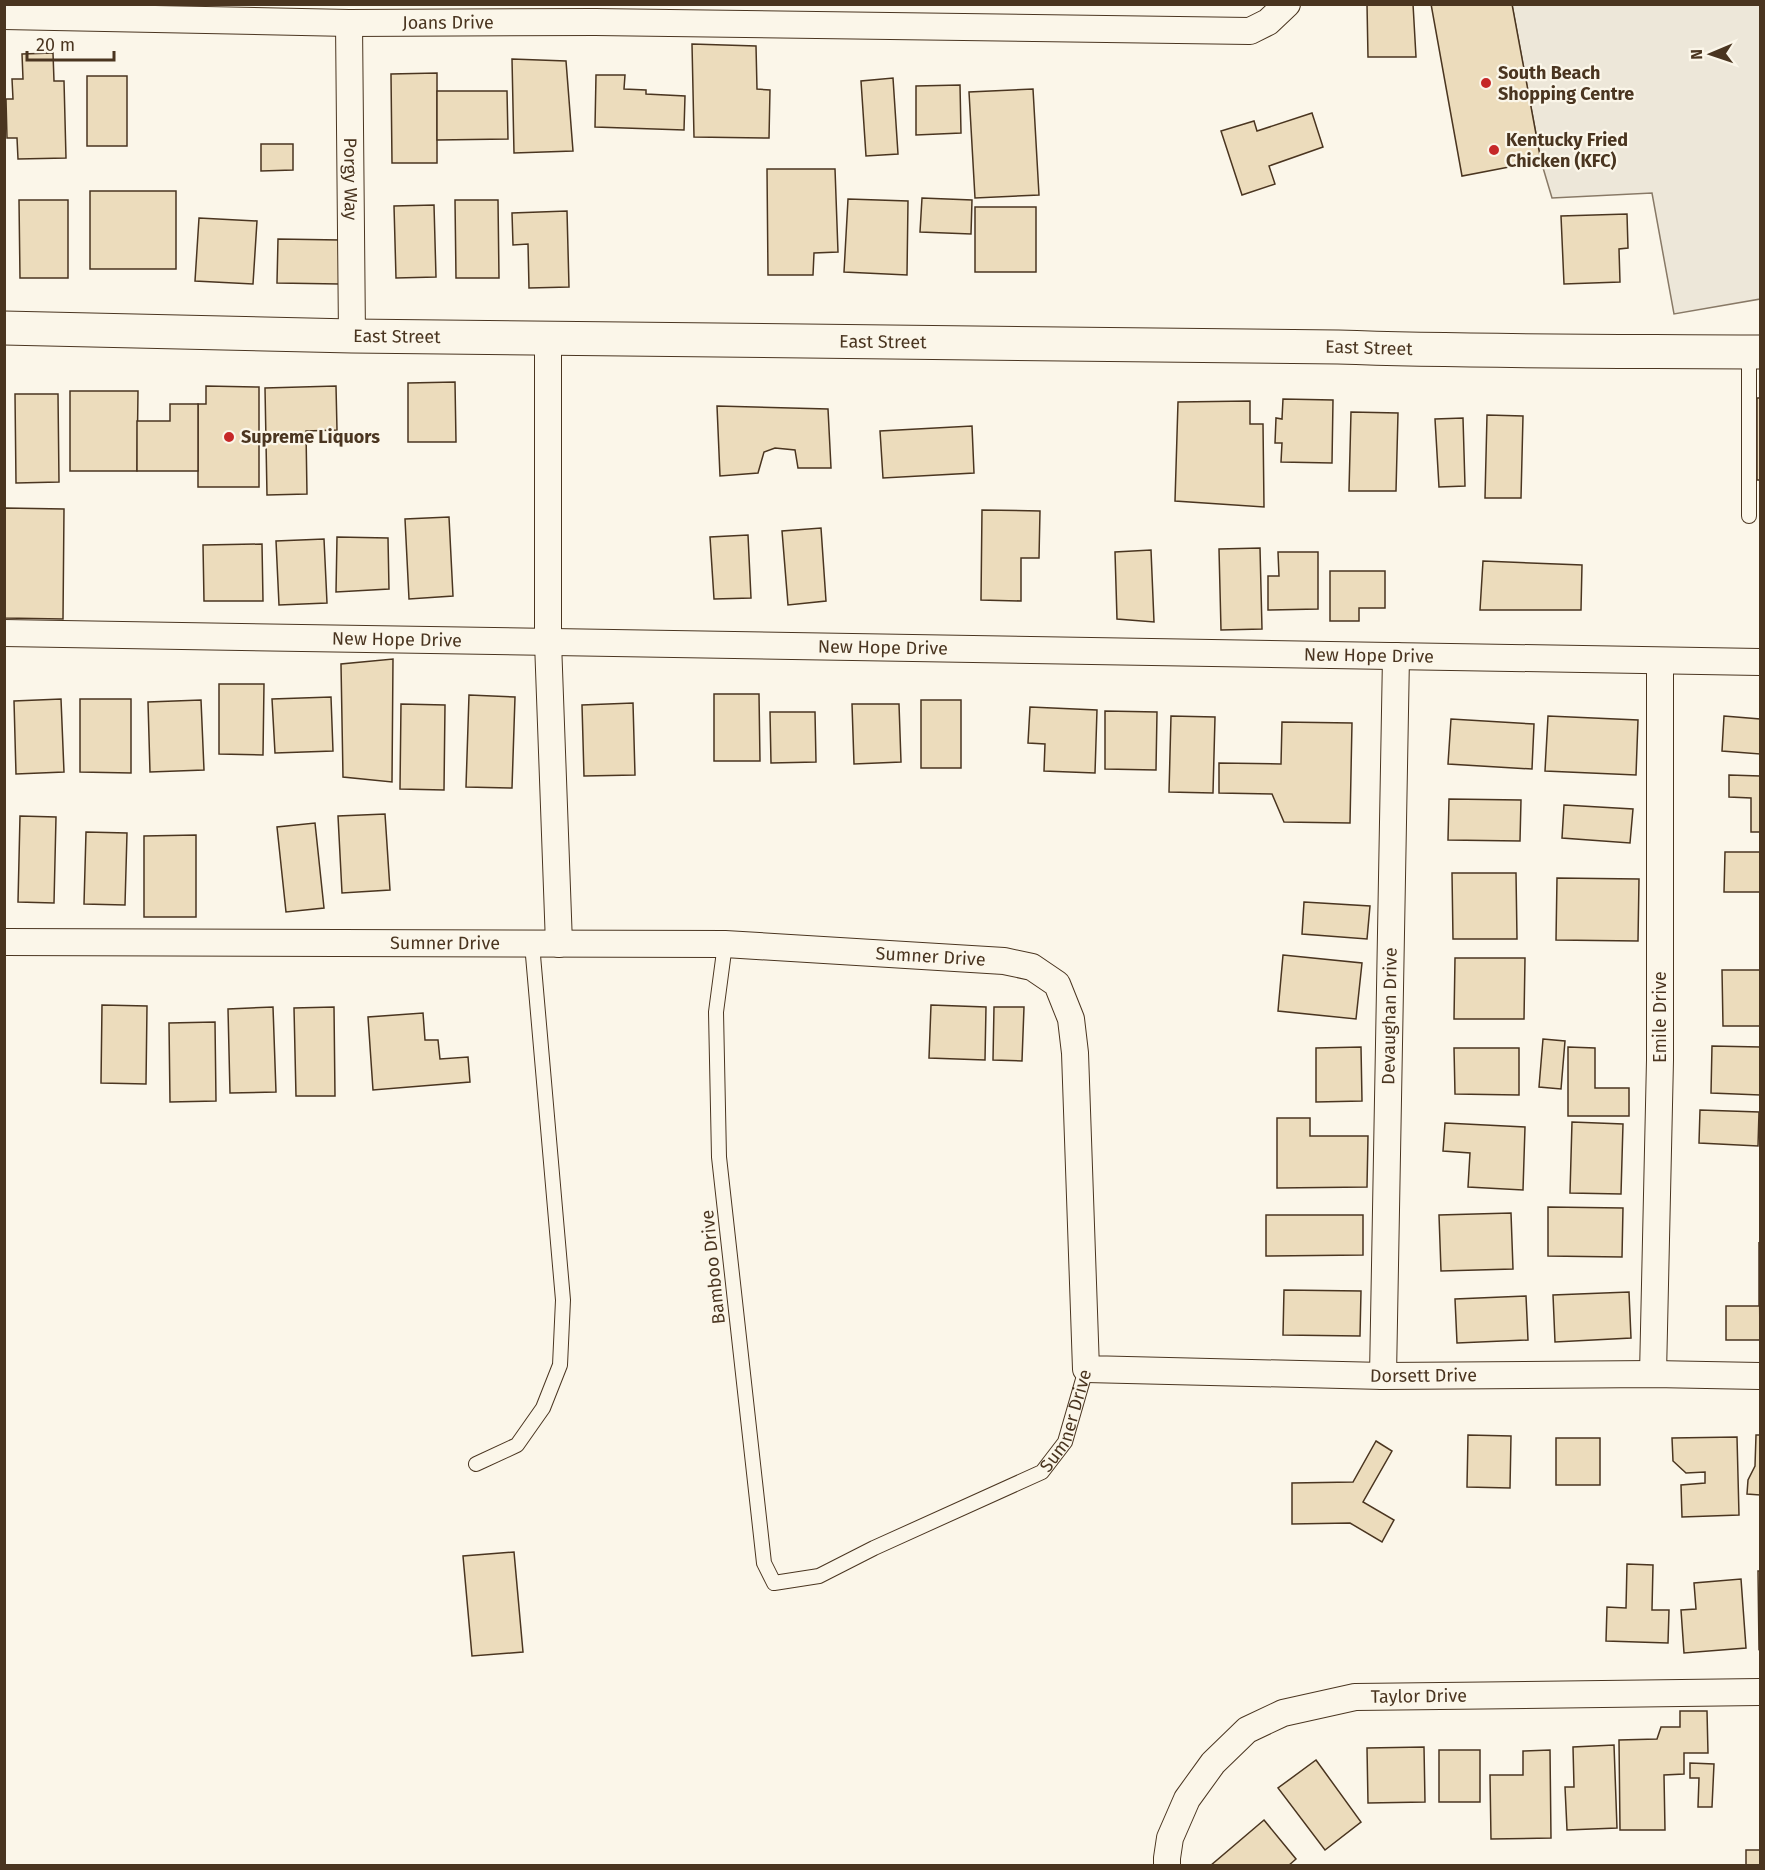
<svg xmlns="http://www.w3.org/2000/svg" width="1765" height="1870" font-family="'Fira Sans',sans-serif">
<rect width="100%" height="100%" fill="#fbf6e9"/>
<polygon fill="#ede7d9" stroke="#887966" stroke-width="1.5" points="1512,5 1760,5 1760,299 1674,314 1652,193 1552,198 1541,161"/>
<g fill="#ecdcbc" stroke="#4a3520" stroke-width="1.5">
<polygon points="1367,4 1413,4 1416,57 1368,57"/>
<polygon points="1431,4 1512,4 1541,161 1462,176"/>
<polygon points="692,44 756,46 757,89 770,90 769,138 694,137"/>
<polygon points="53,53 54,81 64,81 66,158 18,159 17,138 7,138 6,99 13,99 12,79 23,79 22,54"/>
<polygon points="512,59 566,61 573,151 514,153"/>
<polygon points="437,73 437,163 392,163 391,74"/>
<polygon points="596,75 625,75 624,89 646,90 646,94 685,96 684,130 595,127"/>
<rect x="87" y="76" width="40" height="70"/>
<polygon points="893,78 898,154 866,156 861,81"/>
<polygon points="960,85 961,133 916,135 916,86"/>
<polygon points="1033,89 1039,195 975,198 969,92"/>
<polygon points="437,91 507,91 508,139 437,140"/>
<polygon points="1312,113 1323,147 1269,166 1275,184 1242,195 1221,131 1254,121 1257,131"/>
<polygon points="261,144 293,144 293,170 261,171"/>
<polygon points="767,169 835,169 838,252 814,253 813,275 768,275"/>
<rect x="90" y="191" width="86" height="78"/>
<polygon points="922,198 972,200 971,234 920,232"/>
<polygon points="848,199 908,201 907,275 844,272"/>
<polygon points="19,200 68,200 68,278 20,278"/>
<polygon points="455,200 498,200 499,278 456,278"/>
<polygon points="434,205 436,277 396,278 394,206"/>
<rect x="975" y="207" width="61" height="65"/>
<polygon points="567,211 569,287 529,288 528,244 513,245 512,213"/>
<polygon points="1627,214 1628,248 1619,249 1620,282 1564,284 1561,216"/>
<polygon points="199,218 257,221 253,284 195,281"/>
<polygon points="278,239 340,240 339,284 277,283"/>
<polygon points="455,382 456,442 408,442 408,383"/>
<polygon points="206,386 259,387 259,487 198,487 198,404 206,404"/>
<polygon points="336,386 337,430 306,431 307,494 267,495 265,388"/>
<polygon points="70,391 138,391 137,471 70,471"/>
<polygon points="15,394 58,394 59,482 16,483"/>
<rect x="1757" y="398" width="3" height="82"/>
<polygon points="1283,399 1333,400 1332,463 1281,462 1282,443 1275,443 1276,418 1282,419"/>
<polygon points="1250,401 1250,424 1263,424 1264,507 1175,501 1178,402"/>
<polygon points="170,404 198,404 198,471 137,471 137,421 170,421"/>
<polygon points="717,406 828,409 831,468 798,468 795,450 775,448 764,452 758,473 720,476"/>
<polygon points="1351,412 1398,413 1396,491 1349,491"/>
<polygon points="1487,415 1523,416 1521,498 1485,498"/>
<polygon points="1463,418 1465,486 1439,487 1435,419"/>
<polygon points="972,426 974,473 883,478 880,431"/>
<polygon points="5,508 64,509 63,619 4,618"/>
<polygon points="982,510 1040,511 1039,558 1021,558 1021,601 981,600"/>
<polygon points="449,517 453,596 409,599 405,519"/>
<polygon points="821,528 826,601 788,605 782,531"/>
<polygon points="748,535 751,598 714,599 710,537"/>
<polygon points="337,537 388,538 389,589 336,592"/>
<polygon points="324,539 327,603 279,605 276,541"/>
<polygon points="262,544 263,601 204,601 203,545"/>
<polygon points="1260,548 1262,629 1221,630 1219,549"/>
<polygon points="1151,550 1154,622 1117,619 1115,552"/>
<polygon points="1278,552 1318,552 1318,609 1268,610 1268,576 1279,576"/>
<polygon points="1483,561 1582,565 1581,610 1480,610"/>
<polygon points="1330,571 1385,571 1385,608 1359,608 1359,621 1330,621"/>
<polygon points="393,659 392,782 343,777 341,664"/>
<polygon points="219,684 264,684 263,755 219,754"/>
<polygon points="714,694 759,694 760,761 714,761"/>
<polygon points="469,695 515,697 512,788 466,787"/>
<polygon points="331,697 333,751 275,753 272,699"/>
<polygon points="61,699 64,772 16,774 14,701"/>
<polygon points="80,699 131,699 131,773 80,772"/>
<polygon points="201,700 204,770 150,772 148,702"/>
<rect x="921" y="700" width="40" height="68"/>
<polygon points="633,703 635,775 584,776 582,705"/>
<polygon points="401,704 445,705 444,790 400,789"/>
<polygon points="852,704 899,704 901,762 854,764"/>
<polygon points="1030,707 1097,710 1095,773 1044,771 1045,744 1028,743"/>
<polygon points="1105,711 1157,712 1156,770 1105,769"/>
<polygon points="770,712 815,712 816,762 771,763"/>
<polygon points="1171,716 1215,717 1213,793 1169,792"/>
<polygon points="1548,716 1638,720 1636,775 1545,771"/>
<polygon points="1724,716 1760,719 1760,754 1722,751"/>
<polygon points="1451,719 1534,724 1532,769 1448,764"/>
<polygon points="1282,722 1352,723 1350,823 1284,822 1272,794 1219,793 1219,763 1281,764"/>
<polygon points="1729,775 1760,776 1760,832 1751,832 1751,798 1729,797"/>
<polygon points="1449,799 1521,800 1520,841 1448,840"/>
<polygon points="1564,805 1633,809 1630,843 1562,838"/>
<polygon points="385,814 390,890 342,893 338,816"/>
<polygon points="20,816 56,817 54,903 18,902"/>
<polygon points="315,823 324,908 286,912 277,827"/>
<polygon points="86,832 127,833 125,905 84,904"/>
<polygon points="196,835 196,917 144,917 144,836"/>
<polygon points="1725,852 1760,852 1760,892 1724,892"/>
<polygon points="1452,873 1516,873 1517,939 1453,939"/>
<polygon points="1557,878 1639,879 1638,941 1556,940"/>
<polygon points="1304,902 1370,906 1367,939 1302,934"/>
<polygon points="1283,955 1362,963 1356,1019 1278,1011"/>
<polygon points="1455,958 1525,958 1524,1019 1454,1019"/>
<polygon points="1722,970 1760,970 1760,1026 1723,1026"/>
<polygon points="102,1005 147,1006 146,1084 101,1083"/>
<polygon points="931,1005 986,1007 985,1060 929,1058"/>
<polygon points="273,1007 276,1092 230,1093 228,1009"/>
<polygon points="334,1007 335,1096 296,1096 294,1008"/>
<polygon points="994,1007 1024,1007 1022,1061 993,1060"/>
<polygon points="423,1013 425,1040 438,1040 440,1059 468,1057 470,1082 373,1090 368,1017"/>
<polygon points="215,1022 216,1101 170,1102 169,1023"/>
<polygon points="1543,1039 1565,1041 1561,1089 1539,1087"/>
<polygon points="1712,1046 1760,1047 1760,1095 1711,1093"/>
<polygon points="1361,1047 1362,1101 1316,1102 1316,1048"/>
<polygon points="1568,1047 1595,1048 1595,1088 1629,1088 1629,1116 1568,1116"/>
<polygon points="1454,1048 1519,1048 1519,1095 1455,1094"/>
<polygon points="1700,1110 1759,1112 1758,1146 1699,1143"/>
<polygon points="1277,1118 1310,1118 1310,1136 1368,1136 1367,1187 1277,1188"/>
<polygon points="1572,1122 1623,1124 1621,1194 1570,1193"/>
<polygon points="1445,1123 1525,1127 1523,1190 1468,1187 1470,1153 1443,1151"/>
<polygon points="1548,1207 1623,1208 1622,1257 1548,1256"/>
<polygon points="1511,1213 1513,1269 1441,1271 1439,1215"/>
<polygon points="1266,1215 1363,1215 1363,1255 1266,1256"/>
<polygon points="1759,1242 1760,1340 1726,1340 1726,1306 1759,1306"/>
<polygon points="1284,1290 1361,1291 1360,1336 1283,1335"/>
<polygon points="1629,1292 1631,1338 1555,1342 1553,1295"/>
<polygon points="1526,1296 1528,1340 1457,1343 1455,1299"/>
<polygon points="1468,1435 1511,1436 1510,1488 1467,1487"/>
<polygon points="1756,1435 1760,1435 1760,1495 1747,1494 1748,1480 1755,1466"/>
<polygon points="1737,1437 1739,1515 1682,1517 1681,1485 1705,1483 1705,1472 1686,1473 1673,1461 1672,1438"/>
<rect x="1556" y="1438" width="44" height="47"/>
<polygon points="1376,1441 1392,1451 1363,1502 1394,1520 1382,1542 1350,1523 1292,1524 1292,1483 1353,1482"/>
<polygon points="514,1552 523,1652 472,1656 463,1556"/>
<polygon points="1627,1564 1653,1565 1652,1610 1669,1610 1668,1643 1606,1641 1607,1607 1626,1608"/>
<polygon points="1758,1571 1760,1571 1760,1648 1759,1649"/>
<polygon points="1741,1579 1746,1648 1684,1653 1681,1610 1696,1609 1694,1583"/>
<polygon points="1680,1711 1707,1711 1708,1753 1684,1753 1684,1774 1664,1775 1665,1830 1620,1830 1619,1740 1657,1739 1661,1727 1680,1727"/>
<polygon points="1614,1745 1617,1828 1567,1830 1565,1787 1574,1787 1573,1747"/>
<polygon points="1424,1747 1425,1802 1368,1803 1367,1748"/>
<rect x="1439" y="1750" width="41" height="52"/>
<polygon points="1550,1750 1551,1838 1491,1839 1490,1775 1523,1775 1523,1751"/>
<polygon points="1316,1760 1361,1822 1325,1850 1278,1788"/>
<polygon points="1690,1763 1714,1764 1712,1807 1698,1807 1699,1778 1690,1778"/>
<polygon points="1264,1820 1296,1859 1288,1866 1210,1866"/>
<rect x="1746" y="1850" width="14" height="16"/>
</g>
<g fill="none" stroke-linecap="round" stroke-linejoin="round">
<defs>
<g id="service">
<polyline points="1749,516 1749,352"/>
<path id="s1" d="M 725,944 L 716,1012 L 719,1157 L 764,1563 L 774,1583 L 819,1576 L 874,1548 L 1042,1472 L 1065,1442 L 1086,1369"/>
<polyline points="476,1464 517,1445 543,1408 560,1365 563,1300 532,944"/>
</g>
<g id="minor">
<path id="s2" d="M 4,16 L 349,23 L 595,22 L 1250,31 L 1268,22 L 1287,4"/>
<path id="s3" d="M 349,23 L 352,336"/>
<polyline points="548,338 548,642 559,944"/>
<path id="s4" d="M 4,633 L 1760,662"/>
<path id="s5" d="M 4,942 L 725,944 L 1004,961 L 1032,967 L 1057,984 L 1071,1019 L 1075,1053 L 1086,1369 L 1383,1376 L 1653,1374 L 1760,1376"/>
<path id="s6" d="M 1653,1374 L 1660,1060 L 1660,661"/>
<path id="s7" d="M 1383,1376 L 1396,656"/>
<path id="s8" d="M 1167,1866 L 1167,1858 L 1170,1838 L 1187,1799 L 1213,1763 L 1247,1730 L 1283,1713 L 1355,1697 L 1760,1692"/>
</g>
<g id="secondary">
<path id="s9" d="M 4,328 L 352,336 L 1338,347 C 1479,352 1619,351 1760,352"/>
</g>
</defs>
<use href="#service" stroke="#4a3520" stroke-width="16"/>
<use href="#minor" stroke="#4a3520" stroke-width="28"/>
<use href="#secondary" stroke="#4a3520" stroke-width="35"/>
<use href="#service" stroke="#fbf6e9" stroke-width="14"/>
<use href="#minor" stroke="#fbf6e9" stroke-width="26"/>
<use href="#secondary" stroke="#fbf6e9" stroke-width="33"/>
</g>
<g fill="#c62828" stroke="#fbf6e9" stroke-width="2">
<circle cx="1486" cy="83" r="6"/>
<circle cx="1494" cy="150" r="6"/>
<circle cx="229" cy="437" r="6"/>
</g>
<g text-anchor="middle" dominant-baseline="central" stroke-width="4.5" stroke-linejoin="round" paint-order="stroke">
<g font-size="18" fill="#4a3520" stroke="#fbf6e9">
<text stroke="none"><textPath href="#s2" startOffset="444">Joans Drive</textPath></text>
<text stroke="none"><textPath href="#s3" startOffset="156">Porgy Way</textPath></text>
<text stroke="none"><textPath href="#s9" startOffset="393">East Street</textPath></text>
<text stroke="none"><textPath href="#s9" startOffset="879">East Street</textPath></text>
<text stroke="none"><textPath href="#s9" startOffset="1365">East Street</textPath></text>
<text stroke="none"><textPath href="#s4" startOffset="393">New Hope Drive</textPath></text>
<text stroke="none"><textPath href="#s4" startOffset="879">New Hope Drive</textPath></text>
<text stroke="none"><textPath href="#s4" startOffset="1365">New Hope Drive</textPath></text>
<text stroke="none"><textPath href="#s5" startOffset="441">Sumner Drive</textPath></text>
<text stroke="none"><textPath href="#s5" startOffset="927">Sumner Drive</textPath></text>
<text stroke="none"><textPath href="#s7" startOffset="360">Devaughan Drive</textPath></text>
<text stroke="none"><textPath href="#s6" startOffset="357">Emile Drive</textPath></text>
<text transform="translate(713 1267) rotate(-96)">Bamboo Drive</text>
<text stroke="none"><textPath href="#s5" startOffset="1785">Dorsett Drive</textPath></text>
<text stroke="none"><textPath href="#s1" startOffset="994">Sumner Drive</textPath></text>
<text stroke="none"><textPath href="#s8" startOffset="340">Taylor Drive</textPath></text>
</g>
<g font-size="18" font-weight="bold" fill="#4a3520" stroke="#fbf6e9" text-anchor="start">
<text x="1498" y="73">South Beach<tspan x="1498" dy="21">Shopping Centre</tspan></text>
<text x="1506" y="140">Kentucky Fried<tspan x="1506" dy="21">Chicken (KFC)</tspan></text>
<text x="241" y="437">Supreme Liquors</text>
</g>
</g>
<rect width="1765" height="1870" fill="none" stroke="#4a3520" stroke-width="12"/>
<g transform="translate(1711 54) rotate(268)" stroke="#fbf6e9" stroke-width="4.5" paint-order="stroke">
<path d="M0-4.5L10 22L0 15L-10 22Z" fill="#4a3520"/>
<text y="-9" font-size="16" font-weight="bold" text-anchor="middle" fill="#4a3520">N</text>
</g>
<path d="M27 51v9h87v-9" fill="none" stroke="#4a3520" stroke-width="3"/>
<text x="36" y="51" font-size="18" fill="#4a3520" stroke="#fbf6e9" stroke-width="4.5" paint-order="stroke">20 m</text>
</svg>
